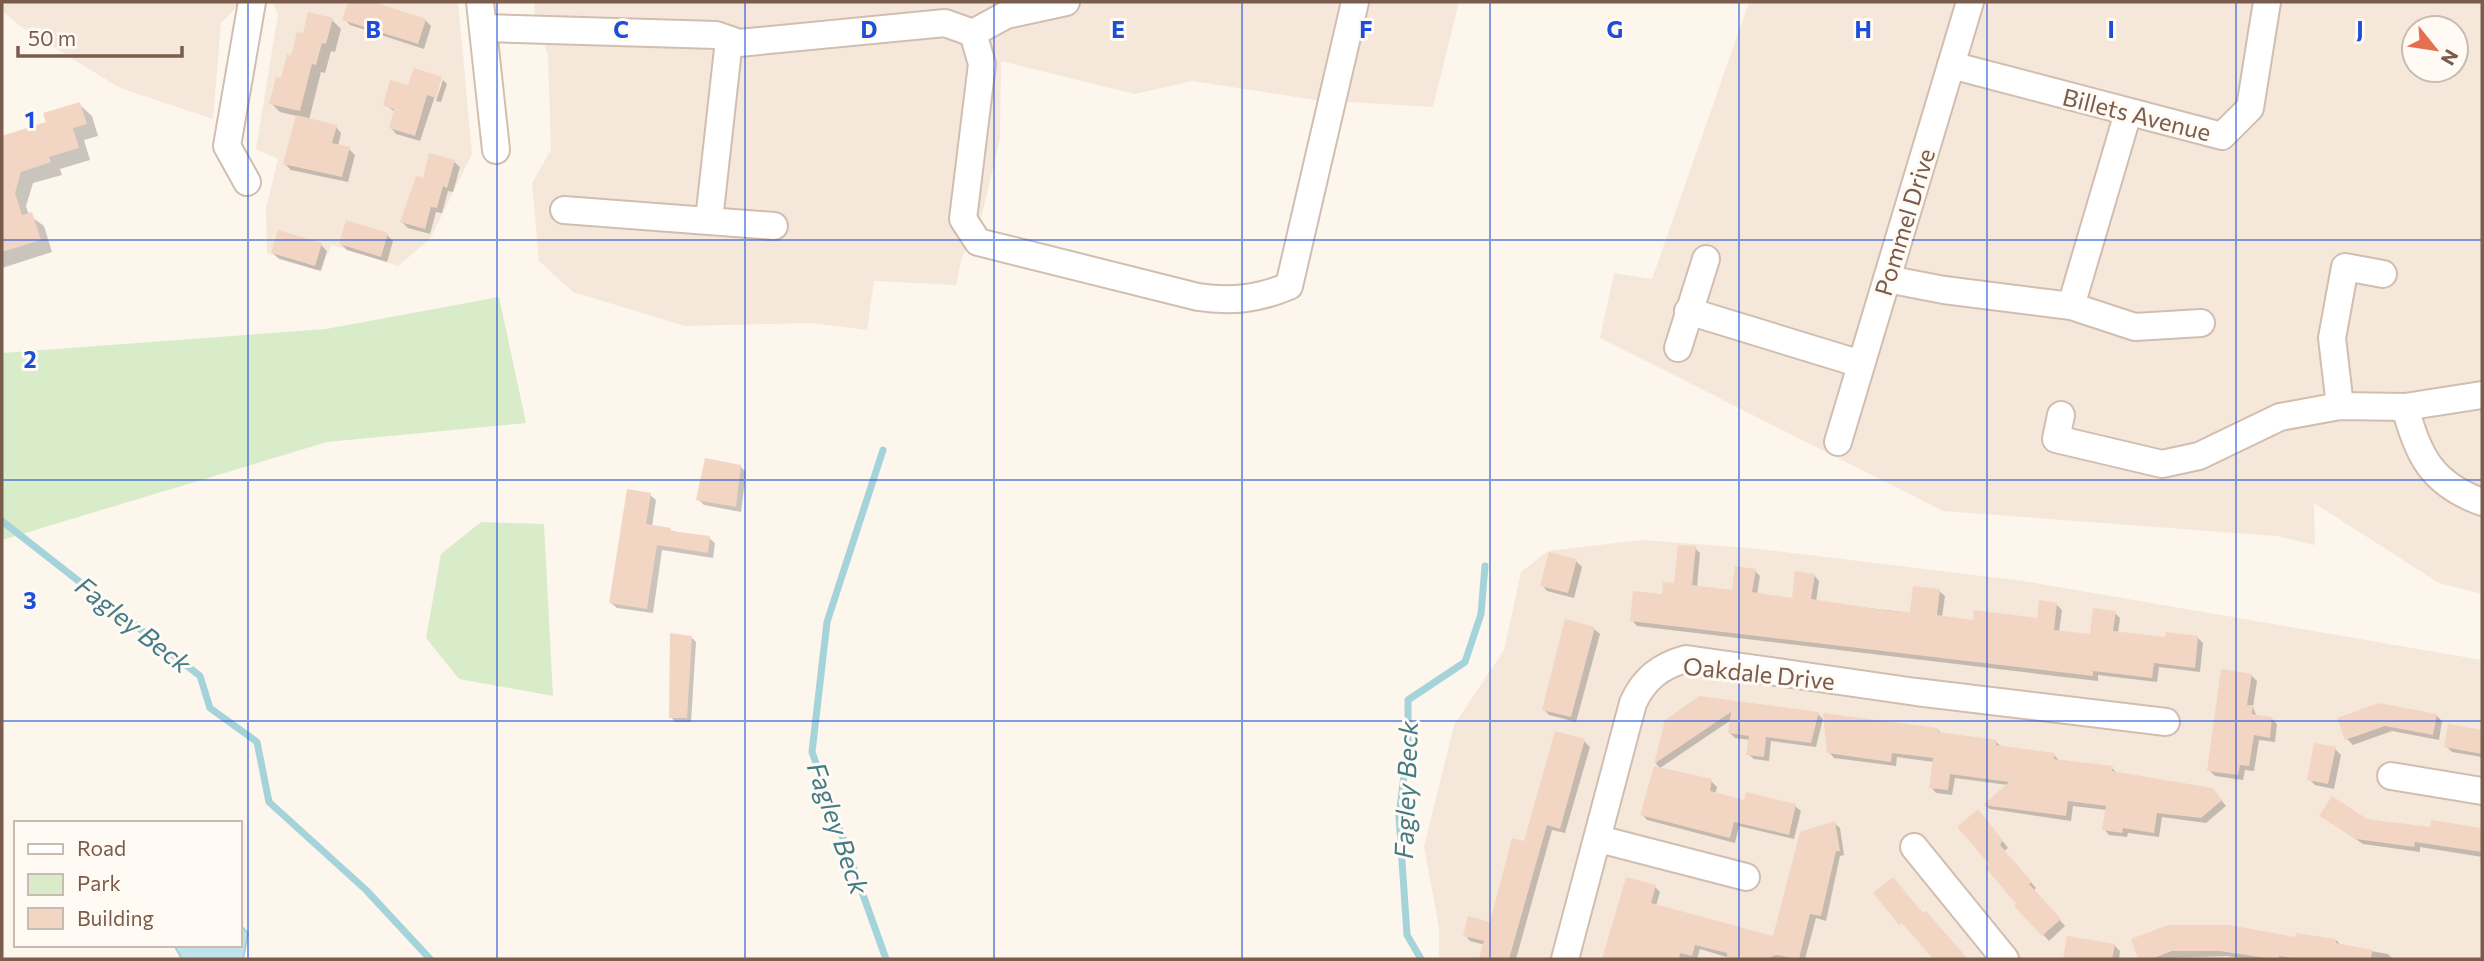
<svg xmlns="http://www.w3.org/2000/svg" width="2484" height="961" font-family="Commissioner,sans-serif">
<rect width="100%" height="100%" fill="#fdf6ec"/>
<g fill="#f5e8da" fill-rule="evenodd">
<polygon points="2,2 241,2 221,23 213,119 120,88 20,26 2,11"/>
<polygon points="272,2 458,2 472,154 430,239 398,266 332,245 319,271 267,253 266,208 278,159 256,149 278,14"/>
<polygon points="534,2 1459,2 1433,107 1316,100 1192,81 1135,94 1001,61 1000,139 979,227 962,257 956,285 874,281 867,330 811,323 685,326 573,292 539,261 532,183 551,150 548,55 535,15"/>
<path d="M 1749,2 L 2482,2 L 2482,594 L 2439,583 L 2314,503 L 2315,545 L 2276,536 L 1943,511 L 1600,338 L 1614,273 L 1652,279 ZM 2414,28 L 2456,28 L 2456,70 L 2414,70 Z"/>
<polygon points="1641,540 1750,548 2024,581 2482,660 2482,959 1439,959 1439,928 1424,847 1454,725 1504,650 1521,572 1548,551"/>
</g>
<g fill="#d8ecc9">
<polygon points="499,297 526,423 327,442 2,540 2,353 326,329"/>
<polygon points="481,522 544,524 553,696 459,679 426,638 441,554"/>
</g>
<polygon fill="#bfe3e8" stroke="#a5d3da" stroke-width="2" points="240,925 248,933 243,959 182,959 174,945 240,945"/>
<g fill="#0003">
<polygon points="350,2 369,2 425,20 431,26 424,49 350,25 344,19"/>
<polygon points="332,20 341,29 335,52 331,51 325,73 321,72 309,120 336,127 341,133 338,146 349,149 355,155 348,182 291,170 285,164 297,116 280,112 271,103 304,35"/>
<polygon points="441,78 420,141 396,134 391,128 395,112 385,104"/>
<polygon points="443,80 447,84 441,102 436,101"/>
<polygon points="79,104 92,116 98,136 84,140 90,160 60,169 62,175 33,183 26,206 29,215 44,226 52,252 2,268 2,137 48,124"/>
<polygon points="454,162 460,167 453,192 448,191 442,213 436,212 430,234 408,228 402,222 424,180"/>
<polygon points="387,235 393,241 387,262 347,250 341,244"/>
<polygon points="321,245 327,251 321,271 279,259 273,253"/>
<polygon points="740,466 746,472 741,512 704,505 698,499"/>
<polygon points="650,495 656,500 652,527 709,538 715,543 713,558 662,550 653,613 617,608 611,603"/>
<polygon points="1695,548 1700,553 1697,587 1733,592 1755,571 1760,576 1757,595 1793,600 1814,575 1819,581 1816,602 1911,613 1939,591 1945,596 1942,617 1974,621 2038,620 2056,604 2062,610 2059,632 2091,636 2115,613 2120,618 2118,633 2167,639 2198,638 2203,643 2200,672 2159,667 2157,682 2098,675 2098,681 1637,626 1632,620 1676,585"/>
<polygon points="1576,561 1582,567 1574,598 1547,591 1542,585"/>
<polygon points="1594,629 1600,634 1576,722 1549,715 1544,709"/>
<polygon points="691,637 696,642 691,722 675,722 671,717"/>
<polygon points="2251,675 2257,681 2253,707 2257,717 2272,719 2277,724 2275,742 2259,740 2254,771 2245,770 2243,780 2215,776 2209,770"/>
<polygon points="1700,698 1818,714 1823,719 1816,747 1771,741 1769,761 1754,759 1748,754 1750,740 1735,738 1730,733 1731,720 1660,768 1656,764 1666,721"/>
<polygon points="2436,715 2442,721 2439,740 2392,731 2353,745 2347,739 2340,719"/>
<polygon points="2450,726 2482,732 2482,757 2452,752 2446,746"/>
<polygon points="1938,730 1943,735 1996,742 2002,747 2054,755 2059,760 2112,768 2118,774 2218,796 2226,806 2206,823 2162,817 2159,837 2128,833 2127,837 2109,835 2104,829 2107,810 2073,806 2071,821 1990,809 1985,805 2008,785 1955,778 1952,795 1936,793 1931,787 1934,762 1897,757 1896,766 1834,758 1829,752"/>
<polygon points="1584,741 1590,747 1565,833 1552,830 1516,959 1483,959 1485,945 1470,941 1465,935 1491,924 1525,843"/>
<polygon points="2335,749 2341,755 2334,789 2315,785 2309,779"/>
<polygon points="1711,781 1717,787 1715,795 1745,802 1795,806 1801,811 1794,839 1739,826 1735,843 1647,820 1642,814"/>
<polygon points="2322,816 2431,829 2432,822 2482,830 2482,857 2420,847 2420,852 2363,844"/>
<polygon points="1984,817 2008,848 2004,851 2036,888 2034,890 2065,926 2049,941 2017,906 2019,904"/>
<polygon points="1834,823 1840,828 1844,855 1840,856 1826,921 1816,918 1805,959 1733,959 1700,949 1697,959 1604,959 1627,879 1655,887 1660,892 1656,906 1775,938"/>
<polygon points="2297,939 2336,940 2342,946 2388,954 2393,959 2246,959 2227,956 2140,959 2133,940"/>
<polygon points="2114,945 2120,951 2119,959 2065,958"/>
</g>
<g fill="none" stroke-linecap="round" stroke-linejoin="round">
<g stroke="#a5d3da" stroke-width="7">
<polyline points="883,450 827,622 812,752 886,959"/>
<polyline points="2,521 200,676 210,708 257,742 269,802 366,890 430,959"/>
<polyline points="1421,959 1407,935 1399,816 1408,744 1408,700 1465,662 1481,614 1485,566"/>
</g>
</g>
<g fill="#f3d5c3">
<polygon points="348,2 374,2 426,19 418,44 342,20"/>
<polygon points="308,12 333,18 326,44 322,43 316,65 312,64 300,111 269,104 276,77 281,78 287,54 291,56 297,32 303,33"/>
<polygon points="414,68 442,77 436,98 427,95 415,136 389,128 394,109 383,105 390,80 408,85"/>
<polygon points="80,102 87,124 73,128 79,148 49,157 51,162 21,172 15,193 22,215 32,212 41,240 2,252 2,136 46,122 43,113"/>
<polygon points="296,115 337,125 332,143 350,147 342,177 283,164"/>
<polygon points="429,153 455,160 447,188 443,186 437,208 431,207 425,229 400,222 416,176 423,178"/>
<polygon points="346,220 388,233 381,257 339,244"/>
<polygon points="278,230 322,243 315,266 271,253"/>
<polygon points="705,458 741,465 736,507 696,500"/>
<polygon points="627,489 651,493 646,524 671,528 670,531 710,536 708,553 657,545 647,609 609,603"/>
<polygon points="1678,545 1696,546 1692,585 1732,590 1735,566 1756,569 1752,592 1792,598 1795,571 1815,574 1811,599 1890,611 1910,612 1913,586 1940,589 1937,615 1973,620 1974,610 2037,618 2039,600 2057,603 2054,630 2090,634 2093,608 2116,611 2113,631 2165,637 2166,632 2198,636 2195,668 2154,663 2152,678 2093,671 2093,676 1630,621 1633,591 1662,594 1663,582 1674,583"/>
<polygon points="1549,552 1577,559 1568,593 1540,586"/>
<polygon points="1565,619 1595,627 1571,717 1542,710"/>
<polygon points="670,633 692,636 687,718 669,718"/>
<polygon points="2221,669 2252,674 2247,705 2253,705 2252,714 2272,717 2270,738 2254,735 2249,766 2240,765 2238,775 2207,771"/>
<polygon points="1699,696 1819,712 1811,743 1766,737 1764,757 1746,755 1749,736 1728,733 1731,712 1654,764 1665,720"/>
<polygon points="2379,703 2437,714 2433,735 2385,726 2345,740 2337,718"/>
<polygon points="1823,713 1938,728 1938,732 1997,740 1996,745 2055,753 2054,759 2113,766 2112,771 2213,788 2222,800 2201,818 2157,813 2154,833 2123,828 2122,833 2102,830 2106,806 2068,801 2066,816 1983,805 2009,782 1950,774 1948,790 1929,788 1933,758 1892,753 1891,762 1827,753"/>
<polygon points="2448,724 2482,730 2482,754 2444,747"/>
<polygon points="1555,731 1585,739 1560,829 1547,825 1509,959 1479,959 1484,941 1463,936 1468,916 1490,922 1512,838 1524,841"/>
<polygon points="2314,743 2336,747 2328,784 2307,780"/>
<polygon points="1654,766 1712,779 1710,791 1744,800 1746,792 1796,804 1789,835 1734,822 1730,838 1640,815"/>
<polygon points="2332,796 2367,819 2430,827 2431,820 2482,828 2482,852 2415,842 2414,847 2356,839 2319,816"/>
<polygon points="1978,809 2003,841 2000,845 2032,882 2029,884 2061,919 2042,936 2014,906 2016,904 1985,867 1989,864 1957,827"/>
<polygon points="1835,821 1840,851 1836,851 1821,916 1810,914 1799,959 1776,955 1766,959 1727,959 1727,953 1695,945 1692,956 1680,953 1679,959 1602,959 1626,877 1656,885 1651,903 1773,936 1800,832"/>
<polygon points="1893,877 1923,913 1926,911 1968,959 1933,959 1902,923 1899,925 1873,893"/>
<polygon points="2168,925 2230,925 2295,937 2296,933 2336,939 2336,943 2372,950 2371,959 2301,959 2279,956 2279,959 2272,959 2220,951 2172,951 2151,959 2138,959 2131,939"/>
<polygon points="2067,936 2115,944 2112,959 2063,959"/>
</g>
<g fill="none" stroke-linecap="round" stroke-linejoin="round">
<defs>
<g id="minor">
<polyline points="480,2 496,150"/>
<path d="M 483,28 L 716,35 L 739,43 L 945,23 L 973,33 L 982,64 L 963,219 L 978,242 L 1198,297 C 1231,302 1258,299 1289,286 L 1355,2"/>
<polyline points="973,33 1006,15 1066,2"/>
<polyline points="1951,65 2222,136 2250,108 2267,2"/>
<polyline points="247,182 227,146 252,2"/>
<polyline points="564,210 774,226"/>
<polyline points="709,220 729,40"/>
<polyline points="1887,279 1944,290 2071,306 2135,327 2201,323"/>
<polyline points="2071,306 2128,113"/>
<polyline points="1688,311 1861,364"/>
<polyline points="1678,348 1706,259"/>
<polyline points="2340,406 2332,338 2345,267 2383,274"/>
<path d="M 2405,407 C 2418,456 2432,484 2482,502"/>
<polyline points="2061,415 2056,439 2162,464 2199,456 2280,417 2340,406 2405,407 2482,395"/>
<polyline points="1838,442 1970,2"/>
<polyline points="2391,776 2482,791"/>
<polyline points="1599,839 1746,877"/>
<polyline points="1914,847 2005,959"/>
<path d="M 1565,959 L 1633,703 C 1644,679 1660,666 1686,659 L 1916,692 L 2166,722"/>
</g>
</defs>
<use href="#minor" stroke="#d1beb0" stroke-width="30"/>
<use href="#minor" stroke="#fff" stroke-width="26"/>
</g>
<path fill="none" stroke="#1d4ed8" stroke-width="2" stroke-opacity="0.55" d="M 248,2 L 248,959M 497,2 L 497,959M 745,2 L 745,959M 994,2 L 994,959M 1242,2 L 1242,959M 1490,2 L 1490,959M 1739,2 L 1739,959M 1987,2 L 1987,959M 2236,2 L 2236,959M 2,240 L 2482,240M 2,480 L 2482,480M 2,721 L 2482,721"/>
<g text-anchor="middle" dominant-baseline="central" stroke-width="6" stroke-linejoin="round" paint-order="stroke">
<g font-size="24" fill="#7a5c4d" stroke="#fffaf3">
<text transform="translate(2137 114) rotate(14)">Billets Avenue</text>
<text transform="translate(1904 222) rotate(-73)">Pommel Drive</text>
<text transform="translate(1759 673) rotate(6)">Oakdale Drive</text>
</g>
<g font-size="26" font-style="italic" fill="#437c86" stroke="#fffaf3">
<text transform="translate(134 624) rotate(38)">Fagley Beck</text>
<text transform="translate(1405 790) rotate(-88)">Fagley Beck</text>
<text transform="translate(839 828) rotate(71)">Fagley Beck</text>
</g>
</g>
<g font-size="23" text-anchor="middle" font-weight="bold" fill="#1d4ed8" stroke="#fffaf3" stroke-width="6" stroke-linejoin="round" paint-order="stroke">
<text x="373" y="38">B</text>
<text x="621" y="38">C</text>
<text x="869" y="38">D</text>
<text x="1118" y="38">E</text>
<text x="1366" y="38">F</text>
<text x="1615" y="38">G</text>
<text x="1863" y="38">H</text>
<text x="2111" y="38">I</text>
<text x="2360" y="38">J</text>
<text x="30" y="128">1</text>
<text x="30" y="368">2</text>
<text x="30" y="609">3</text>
</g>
<rect width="2484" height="961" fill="none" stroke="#7a5c4d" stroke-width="7"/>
<rect x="14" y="821" width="228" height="126" fill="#fffaf3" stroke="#cabbb1" stroke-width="2"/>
<rect x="28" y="844" width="35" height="10" fill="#ffffff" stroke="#cabbb1" stroke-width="2"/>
<text x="77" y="856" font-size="21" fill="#7a5c4d">Road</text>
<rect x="28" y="874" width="35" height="21" fill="#d8ecc9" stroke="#cabbb1" stroke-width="2"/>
<text x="77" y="891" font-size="21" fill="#7a5c4d">Park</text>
<rect x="28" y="908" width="35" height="21" fill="#f3d5c3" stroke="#cabbb1" stroke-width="2"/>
<text x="77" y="926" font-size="21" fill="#7a5c4d">Building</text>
<g transform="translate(2435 49) rotate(120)"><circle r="33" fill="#fffaf3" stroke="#cabbb1" stroke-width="2"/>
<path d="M0-5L12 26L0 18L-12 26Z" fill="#e76f51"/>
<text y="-10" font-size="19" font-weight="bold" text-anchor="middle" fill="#7a5c4d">N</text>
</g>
<path d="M18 46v10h164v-10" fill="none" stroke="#7a5c4d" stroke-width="3.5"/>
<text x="28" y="46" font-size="21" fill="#7a5c4d" stroke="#fffaf3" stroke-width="5" paint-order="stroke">50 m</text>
</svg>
